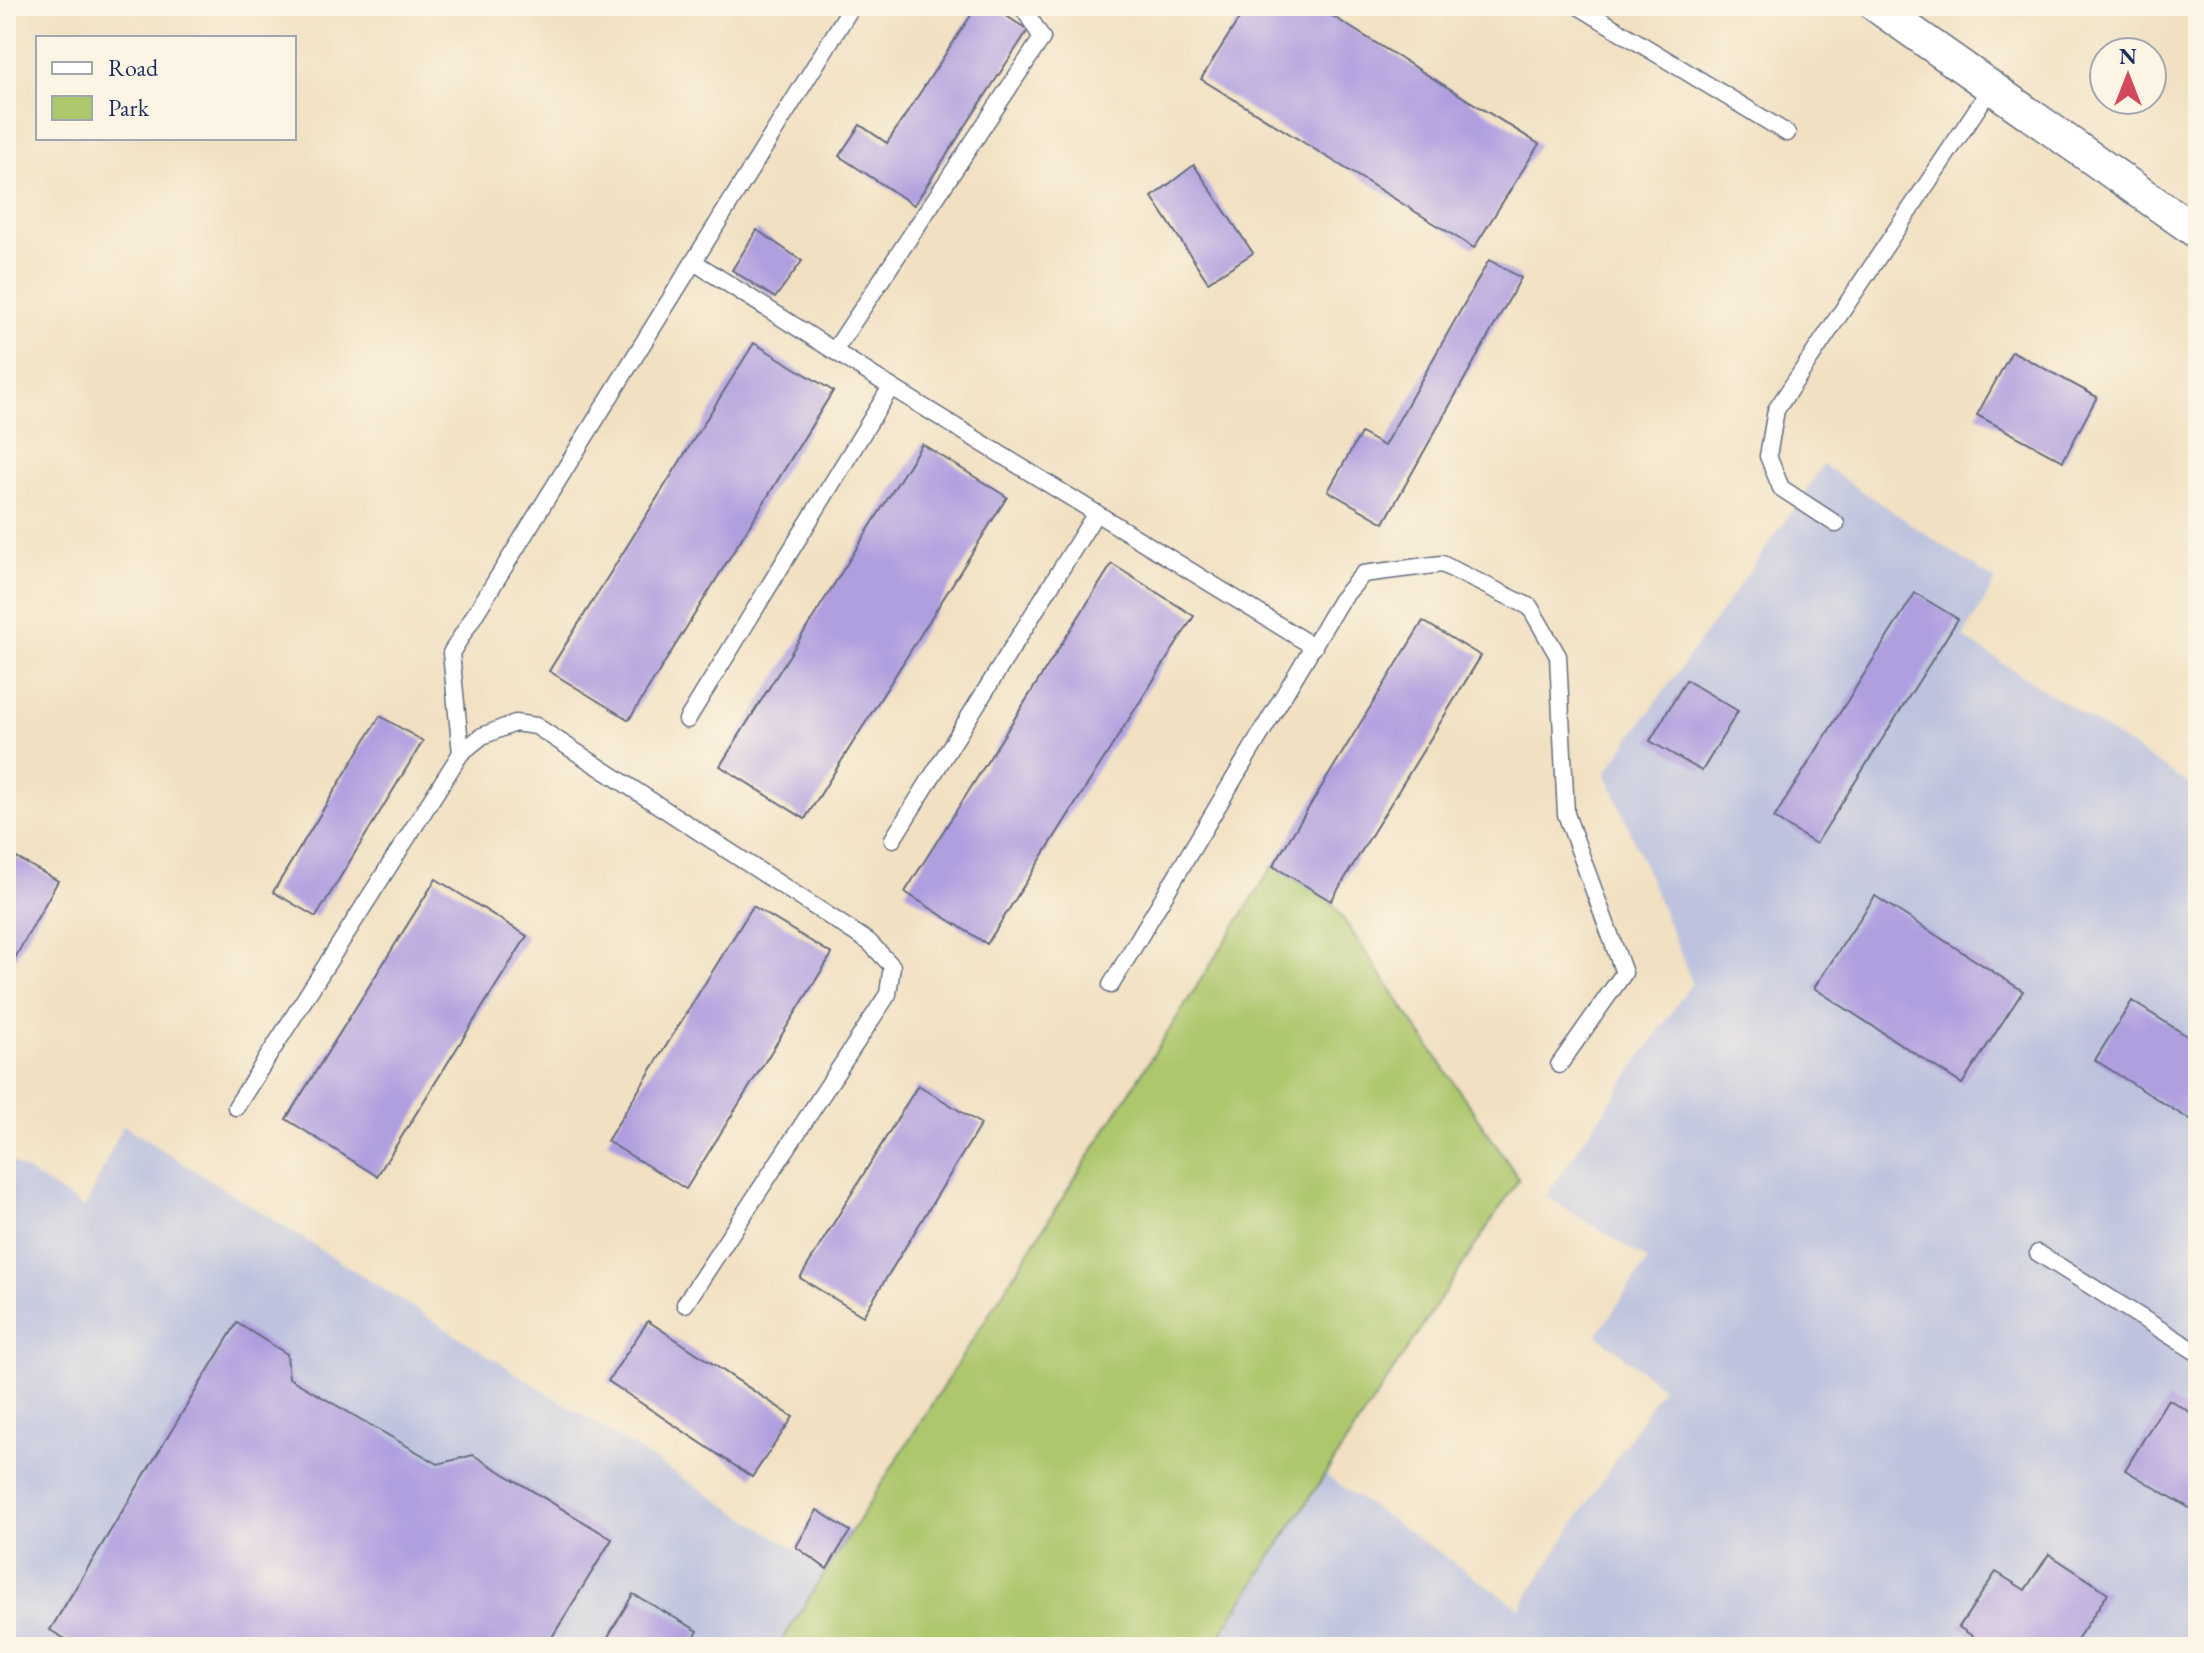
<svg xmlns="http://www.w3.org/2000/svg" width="2204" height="1653" font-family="'EB Garamond',serif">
<rect width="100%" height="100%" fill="#fcf5e5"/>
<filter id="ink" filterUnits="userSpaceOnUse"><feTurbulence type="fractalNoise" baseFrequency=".0125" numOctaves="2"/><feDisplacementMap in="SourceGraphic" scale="16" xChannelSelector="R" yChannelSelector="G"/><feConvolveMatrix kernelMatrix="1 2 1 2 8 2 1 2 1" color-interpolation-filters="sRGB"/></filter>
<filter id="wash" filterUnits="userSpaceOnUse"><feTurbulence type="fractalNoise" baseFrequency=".006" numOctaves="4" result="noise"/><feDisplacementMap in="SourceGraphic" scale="32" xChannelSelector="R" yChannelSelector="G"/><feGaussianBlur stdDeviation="1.8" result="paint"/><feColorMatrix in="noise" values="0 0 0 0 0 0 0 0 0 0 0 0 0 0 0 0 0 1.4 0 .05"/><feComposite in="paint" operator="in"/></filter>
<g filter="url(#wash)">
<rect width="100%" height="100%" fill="#f1e0c1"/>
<g fill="#bdc3de">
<polygon points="1823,465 1996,581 1963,637 2198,790 2198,1647 1212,1647 1325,1475 1520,1608 1662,1387 1597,1335 1648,1260 1546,1196 1692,982 1606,772 1787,519"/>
<polygon points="123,1125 827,1569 778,1647 6,1647 6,1158 85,1208"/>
</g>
<polygon fill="#adc76d" stroke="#647b66" stroke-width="2" points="1273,866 1331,901 1519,1179 1212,1647 778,1647"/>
<g id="blocks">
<g fill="#b09fdf">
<polygon points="977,6 991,6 1028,30 914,205 839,156 860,125 887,143"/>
<polygon points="1247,6 1316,6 1539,144 1474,248 1201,79"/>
<polygon points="1194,165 1253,253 1208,282 1152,197"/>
<polygon points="757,230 802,261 775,298 732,270"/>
<polygon points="1489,260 1521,278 1384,523 1328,491 1361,433 1384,446"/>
<polygon points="754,343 833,391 629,720 549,671"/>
<polygon points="2012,351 2097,397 2063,461 1977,415"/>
<polygon points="922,444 1007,497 805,819 720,766"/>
<polygon points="1112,564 1194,616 987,944 905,892"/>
<polygon points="1915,593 1958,619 1816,844 1774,818"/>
<polygon points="1423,621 1481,656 1331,901 1273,866"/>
<polygon points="1686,680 1738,711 1702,771 1650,741"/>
<polygon points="380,716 423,741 316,917 273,892"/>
<polygon points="6,852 58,881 10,967 6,965"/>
<polygon points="436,879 527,936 377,1176 286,1119"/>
<polygon points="1875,896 2023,991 1962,1084 1814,988"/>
<polygon points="753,906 832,954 686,1189 607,1141"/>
<polygon points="2132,1001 2198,1043 2198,1125 2095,1060"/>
<polygon points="918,1085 981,1124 863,1316 800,1278"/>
<polygon points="648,1321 793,1417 752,1477 608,1381"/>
<polygon points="237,1323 287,1354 289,1378 438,1464 473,1455 612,1539 546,1647 79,1647 50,1630"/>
<polygon points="2168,1399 2198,1417 2198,1513 2125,1470"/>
<polygon points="817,1510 850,1531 827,1569 796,1547"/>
<polygon points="2049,1554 2108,1593 2072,1647 1989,1647 1959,1627 1996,1572 2025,1590"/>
<polygon points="633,1594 698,1631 689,1647 602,1647"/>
</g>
</g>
</g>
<g filter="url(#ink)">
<use href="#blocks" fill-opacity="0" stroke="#666d81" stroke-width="2"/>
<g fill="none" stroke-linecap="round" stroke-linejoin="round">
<defs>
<g id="service">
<polyline points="1578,6 1787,133"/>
<polyline points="694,262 891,387 1314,647"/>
<polyline points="834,351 1042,38 1022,6"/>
<polyline points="1836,524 1781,488 1768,456 1776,410 1991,88"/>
<polyline points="687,720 891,387"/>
<polyline points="461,753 482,736 515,723 536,726 869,942 892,966 888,994 685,1304"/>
<polyline points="893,839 1096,513"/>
<polyline points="1111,985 1340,601 1363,574 1442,564 1530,607 1558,656 1566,814 1624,973 1559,1065"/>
<polyline points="236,1107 461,753 451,653 852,6"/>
<polyline points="2038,1253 2198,1353"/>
</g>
<polyline id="minor" points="1876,6 2198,233"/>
</defs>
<use href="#service" stroke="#666d81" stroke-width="19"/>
<use href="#minor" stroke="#666d81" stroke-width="35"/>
<use href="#service" stroke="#fff" stroke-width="16"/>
<use href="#minor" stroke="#fff" stroke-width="32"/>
</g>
</g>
<rect width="2204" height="1653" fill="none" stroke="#fcf5e5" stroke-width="32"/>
<rect x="36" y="36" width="260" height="104" fill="#fcf5e5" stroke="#a2a6af" stroke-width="2"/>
<rect x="52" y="62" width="40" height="12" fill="#ffffff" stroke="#a2a6af" stroke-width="2"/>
<text x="108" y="76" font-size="24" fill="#1b2f5e">Road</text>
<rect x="52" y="96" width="40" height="24" fill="#adc76d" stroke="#a2a6af" stroke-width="2"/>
<text x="108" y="116" font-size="24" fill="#1b2f5e">Park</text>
<g transform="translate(2128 76)"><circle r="38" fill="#fcf5e5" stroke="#a2a6af" stroke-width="2"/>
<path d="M0-6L14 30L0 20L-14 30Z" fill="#d1495b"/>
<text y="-12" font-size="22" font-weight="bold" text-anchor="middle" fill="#1b2f5e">N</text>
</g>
</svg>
